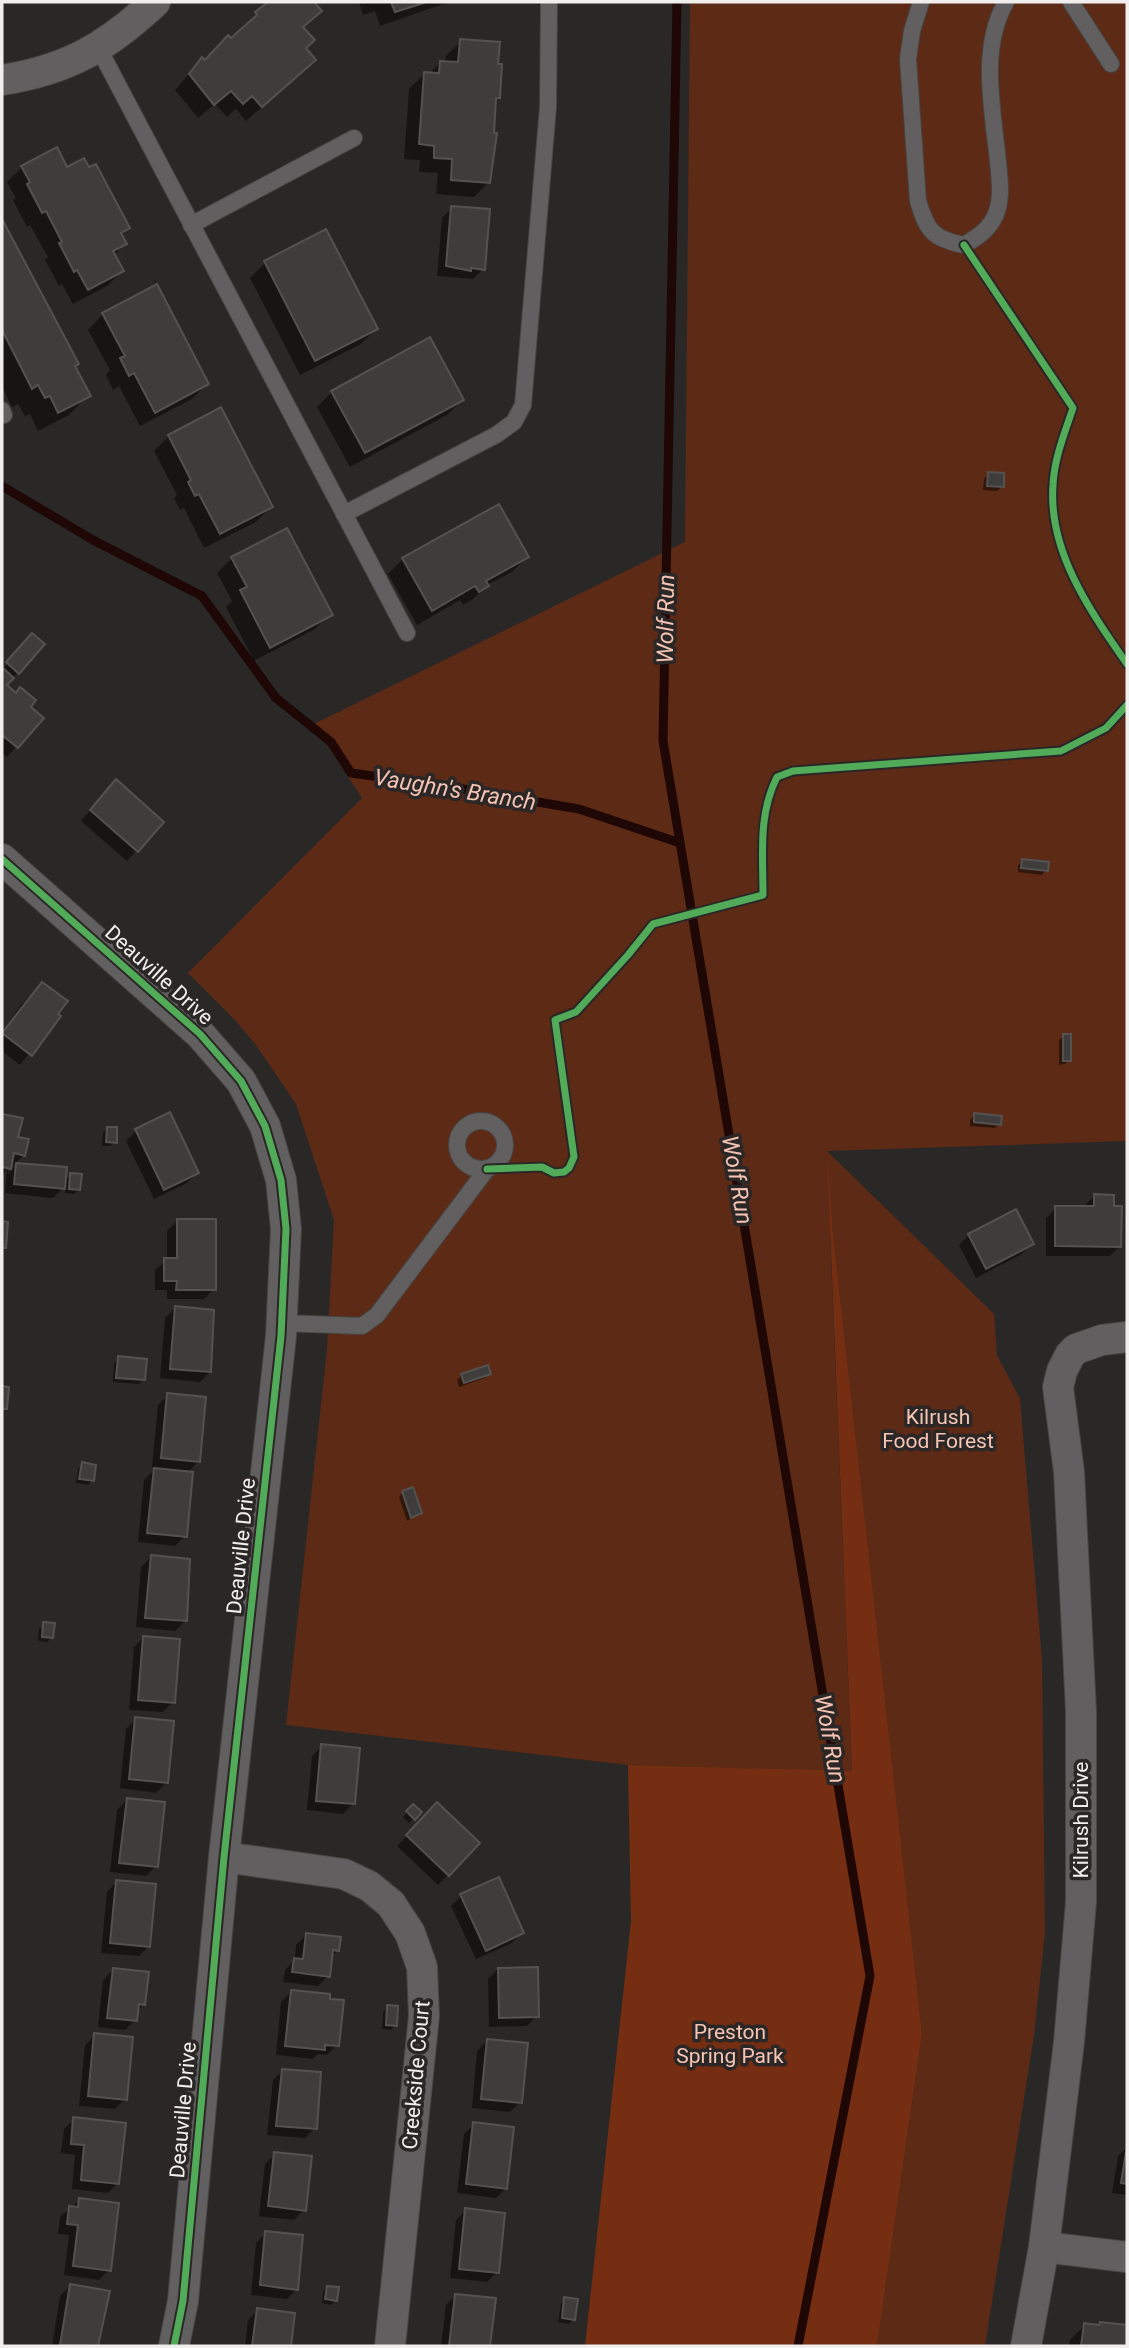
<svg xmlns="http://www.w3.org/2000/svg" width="1129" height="2348" font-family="Roboto,sans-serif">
<rect width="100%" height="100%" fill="#2a2827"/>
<polygon fill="#5d2a16" points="690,2 1127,2 1127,1141 827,1151 994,1314 997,1355 1020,1399 1042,1660 1045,1933 1034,2035 985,2346 877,2346 922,2034 830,1233 852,1772 628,1765 286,1725 327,1350 334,1220 296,1104 256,1045 235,1020 188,973 362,798 314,724 685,542"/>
<polygon fill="#752e11" points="827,1151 833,1236 922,2034 877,2346 585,2346 631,1921 628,1765 852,1771"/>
<g fill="#0007" fill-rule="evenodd">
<polygon points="272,2 311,2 319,11 302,28 299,75 246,121 236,109 227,117 215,104 198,118 175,90 202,59 204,62 231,40 256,14"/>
<polygon points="359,2 449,2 380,26 375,11 363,15"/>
<polygon points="461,41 498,97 494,101 489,182 474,197 436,194 438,173 419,172 420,160 404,159 409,89 424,74 429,74 441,62 445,63 446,56"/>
<polygon points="22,167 67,169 128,228 121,235 125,244 114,255 122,271 107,286 73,304 62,284 59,286 45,260 48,257 30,225 27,227 13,200 16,198 7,182"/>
<polygon points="452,208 483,269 473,279 437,276 442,218"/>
<polygon points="2,223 77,363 74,366 88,395 69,415 38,431 30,414 25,416 18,404 12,407 2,387"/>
<polygon points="325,231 376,329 361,344 300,375 250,278 265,263"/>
<polygon points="103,314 207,384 192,399 140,426 119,386 113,390 106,375 110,370 88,330"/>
<polygon points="332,392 462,400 447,415 350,467 317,407"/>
<polygon points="169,436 271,507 256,522 204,548 184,508 180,510 174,498 177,495 154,451"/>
<polygon points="988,474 1002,487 997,491 983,490 984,479"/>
<polygon points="527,557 512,572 487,585 472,600 463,605 460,600 417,625 388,574 403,559"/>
<polygon points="232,558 330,614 315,629 254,661 226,607 232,601 217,573"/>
<polygon points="32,635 17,673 5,686 42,718 7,757 2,753 2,670"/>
<polygon points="106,792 162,822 127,861 81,821"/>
<polygon points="1023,861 1046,870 1042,875 1018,872 1018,865"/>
<polygon points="42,984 58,1017 20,1065 2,1051 2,1032 21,1005"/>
<polygon points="1064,1036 1069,1060 1065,1064 1059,1065 1059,1040"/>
<path d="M 2,1115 L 21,1120 L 16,1138 L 24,1155 L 15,1164 L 65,1169 L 64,1182 L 70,1175 L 79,1189 L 74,1194 L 65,1193 L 65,1186 L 53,1198 L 5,1193 L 7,1169 L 2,1175 ZM 10,1164 L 15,1166 L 8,1174 Z"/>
<polygon points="975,1115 999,1124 995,1128 970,1126 970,1120"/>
<polygon points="107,1129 115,1142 110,1146 102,1146 103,1133"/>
<polygon points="136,1131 197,1173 187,1183 154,1199 126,1141"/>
<polygon points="1094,1196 1120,1246 1110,1256 1046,1256 1046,1218 1056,1208 1084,1206"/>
<polygon points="1016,1211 1032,1244 1022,1254 976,1278 959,1245 969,1235"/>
<polygon points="177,1221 214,1289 204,1299 167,1299 167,1290 155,1290 155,1270 167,1260 167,1231"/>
<polygon points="175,1308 210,1372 200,1382 160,1378 165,1318"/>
<polygon points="119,1358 143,1380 139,1384 113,1382 114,1363"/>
<polygon points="489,1374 485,1378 459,1387 457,1380 462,1375"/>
<polygon points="168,1395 199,1461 187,1473 185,1536 175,1546 138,1542 144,1480 156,1468 152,1467 158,1405"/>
<polygon points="83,1464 93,1480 88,1485 76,1483 78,1469"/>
<polygon points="403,1492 420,1513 407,1521 399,1497"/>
<polygon points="151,1557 185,1621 175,1631 136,1627 141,1567"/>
<polygon points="44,1624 52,1637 47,1642 38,1641 39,1629"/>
<polygon points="144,1637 173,1702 163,1712 129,1710 134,1647"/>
<polygon points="136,1719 166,1783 156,1793 120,1788 126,1729"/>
<polygon points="322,1746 353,1804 343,1814 307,1810 312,1756"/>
<polygon points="127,1800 156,1866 146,1876 110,1872 117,1810"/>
<polygon points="437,1805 478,1843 438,1885 397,1846"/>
<polygon points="413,1806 420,1813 409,1823 403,1817"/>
<polygon points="116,1882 149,1946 139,1956 101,1953 107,1892"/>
<polygon points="461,1896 522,1933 512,1943 476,1959 451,1906"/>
<polygon points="306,1935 338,1950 330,1958 328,1976 318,1986 283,1982 285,1970 295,1960 296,1945"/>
<polygon points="498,1969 537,2016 527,2026 489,2027 488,1979"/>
<polygon points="113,1970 144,2004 136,2012 135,2020 125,2030 98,2027 103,1980"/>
<polygon points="291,1992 337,2045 327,2055 318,2054 313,2059 276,2055 281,2002"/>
<polygon points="387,2007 395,2025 391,2030 382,2029 383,2012"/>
<polygon points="95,2035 125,2099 115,2109 79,2106 85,2045"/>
<polygon points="487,2041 520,2102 510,2112 472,2108 477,2051"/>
<polygon points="283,2070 315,2128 305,2138 267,2135 273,2080"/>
<polygon points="74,2119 118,2183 108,2193 72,2189 75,2155 61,2153 64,2129"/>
<polygon points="474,2124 506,2188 496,2198 457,2193 464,2134"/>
<polygon points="1127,2147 1127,2195 1112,2193 1118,2156"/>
<polygon points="275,2154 304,2210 294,2220 259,2216 265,2164"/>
<polygon points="80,2200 109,2270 99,2280 64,2275 69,2235 58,2234 60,2217"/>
<polygon points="466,2210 497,2272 487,2282 450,2278 456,2220"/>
<polygon points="266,2233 297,2289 287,2299 251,2295 256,2243"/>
<polygon points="70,2286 108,2293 97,2346 52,2346 60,2296"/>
<polygon points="328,2287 335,2300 331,2305 322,2303 323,2292"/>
<polygon points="456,2295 494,2299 489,2346 441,2346 446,2305"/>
<polygon points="565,2299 574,2319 569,2324 558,2322 561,2304"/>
<polygon points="258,2310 293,2314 289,2346 245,2346 248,2320"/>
<polygon points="1101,2323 1127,2327 1127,2346 1069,2346 1070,2340 1085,2325 1098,2326"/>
</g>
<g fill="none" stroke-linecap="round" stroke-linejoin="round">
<g stroke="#1e0704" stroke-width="9">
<polyline points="677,2 663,741 870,1976 798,2346"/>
<polyline points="2,486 93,540 202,596 276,698 331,742 351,773 439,785 579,809 680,843"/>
</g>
</g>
<g fill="#3e3d3c" stroke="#545251" stroke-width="2">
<polygon points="268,2 314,2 322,11 303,27 315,40 306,48 316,60 262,107 252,96 243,104 231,91 214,105 189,74 202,57 205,60 228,35 231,38 257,15 255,12"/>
<polygon points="391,2 427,2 395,12"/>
<polygon points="460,39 500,42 498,64 502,64 500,98 496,98 494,133 497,133 490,183 451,180 452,159 434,158 434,146 419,144 424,72 439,73 440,61 458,62"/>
<polygon points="57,147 67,167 84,158 89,167 96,164 130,228 121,233 127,244 113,251 124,271 88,290 77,270 74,272 59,243 62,242 46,211 42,213 27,184 30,182 21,166"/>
<polygon points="451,206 490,209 485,270 471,268 471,271 446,266"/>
<polygon points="2,219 79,364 75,366 91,396 58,413 50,396 45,398 38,385 32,389 2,330"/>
<polygon points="326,229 378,329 315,361 264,261"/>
<polygon points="157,284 209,384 155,413 134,373 129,376 120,358 125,356 102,313"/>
<polygon points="430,337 464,400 365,453 331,391"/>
<polygon points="221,407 273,507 220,534 199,494 195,496 188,482 191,480 168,435"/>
<polygon points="988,472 1004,473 1004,487 987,486"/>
<polygon points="499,504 529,557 486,581 489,586 479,592 475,586 432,611 402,558"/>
<polygon points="287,528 333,615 270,648 240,590 247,587 231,557"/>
<polygon points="32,633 45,644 19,674 6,662"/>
<polygon points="2,667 14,678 7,685 16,693 20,687 36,700 31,707 44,718 18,748 2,735"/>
<polygon points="116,779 164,822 138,852 90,810"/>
<polygon points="1022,859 1049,862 1048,871 1021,868"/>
<polygon points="42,982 68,1001 58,1014 61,1016 32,1056 2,1033"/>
<rect x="1063" y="1034" width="8" height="27"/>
<polygon points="170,1112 199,1173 164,1190 135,1129"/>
<polygon points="974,1113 1002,1116 1001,1125 974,1122"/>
<polygon points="2,1114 23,1118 18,1137 29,1139 25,1156 14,1153 11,1169 2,1167"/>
<polygon points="107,1127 117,1127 117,1143 106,1142"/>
<polygon points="16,1163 67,1167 65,1189 14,1184"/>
<polygon points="70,1173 82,1174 80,1190 69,1189"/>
<polygon points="1094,1194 1114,1195 1114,1206 1122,1206 1121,1247 1055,1246 1055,1206 1094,1206"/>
<polygon points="1016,1209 1034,1244 986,1269 968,1234"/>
<polygon points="177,1219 216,1219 216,1290 176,1290 177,1281 164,1281 164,1258 177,1258"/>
<polygon points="2,1221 8,1222 6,1248 2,1248"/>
<polygon points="175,1306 214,1310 211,1372 170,1369"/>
<polygon points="118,1356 147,1359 145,1380 116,1378"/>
<polygon points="488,1365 491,1374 464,1383 461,1374"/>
<polygon points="2,1386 9,1387 7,1409 2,1409"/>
<polygon points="167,1393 206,1397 200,1462 161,1458"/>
<polygon points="82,1462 96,1465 94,1481 79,1479"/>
<polygon points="154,1468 193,1472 187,1537 147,1533"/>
<polygon points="413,1487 422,1513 411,1518 402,1491"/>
<polygon points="151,1555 190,1559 187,1621 145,1618"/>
<polygon points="43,1622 55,1623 53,1638 42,1637"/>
<polygon points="143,1636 180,1639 175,1703 138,1700"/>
<polygon points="135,1717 174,1721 168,1783 129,1779"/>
<polygon points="321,1744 360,1748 355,1804 316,1801"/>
<polygon points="127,1798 165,1802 158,1867 119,1863"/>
<polygon points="437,1802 480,1843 449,1876 406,1835"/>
<polygon points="413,1804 422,1812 415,1820 406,1811"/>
<polygon points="499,1877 524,1933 486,1951 460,1894"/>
<polygon points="116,1880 156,1884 150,1947 110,1943"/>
<polygon points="306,1933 341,1937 339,1951 333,1950 330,1977 292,1972 294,1958 303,1959"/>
<polygon points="538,1967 539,2017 499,2018 498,1968"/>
<polygon points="113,1968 149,1972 145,2005 139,2004 137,2021 107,2018"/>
<polygon points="291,1990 330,1994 330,1999 344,2000 339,2046 325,2045 325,2050 285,2046"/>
<polygon points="387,2005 398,2006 397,2026 386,2025"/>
<polygon points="94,2033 133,2037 127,2100 88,2096"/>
<polygon points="487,2039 528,2043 522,2103 481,2099"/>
<polygon points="282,2069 321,2072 317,2129 276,2126"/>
<polygon points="73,2117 126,2123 119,2184 81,2180 84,2145 71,2144"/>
<polygon points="473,2122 514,2127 507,2189 466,2184"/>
<polygon points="1127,2146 1127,2184 1121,2183"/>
<polygon points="274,2152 312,2156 306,2211 268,2206"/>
<polygon points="79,2198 119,2203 111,2271 73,2266 78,2225 67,2224 69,2206 78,2207"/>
<polygon points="465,2208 505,2213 499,2273 459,2269"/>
<polygon points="265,2231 303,2235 298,2290 260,2285"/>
<polygon points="70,2284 110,2291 98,2346 60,2345"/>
<polygon points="327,2286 339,2287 337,2301 325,2299"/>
<polygon points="455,2294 496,2298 490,2346 449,2346"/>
<polygon points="564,2297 578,2299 575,2320 562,2318"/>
<polygon points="257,2308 295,2313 291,2346 252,2346"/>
<polygon points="1100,2322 1127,2325 1127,2346 1081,2346 1084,2323 1099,2325"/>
</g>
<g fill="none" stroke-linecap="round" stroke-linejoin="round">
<defs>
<g id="lane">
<path d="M 921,2 L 912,31 L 908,59 L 918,201 C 927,231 933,239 964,245 C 976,238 986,232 993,220 C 1003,203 1000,181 998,162 C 993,110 979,49 1006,2"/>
<polyline points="1071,2 1111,64"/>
<polyline points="98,47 407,633"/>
<polyline points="191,225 354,138"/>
<polyline points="2,410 4,415 2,414"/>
<polyline points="344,514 496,435 514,422 523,405 548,107 549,2"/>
<circle cx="481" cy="1145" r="24"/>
<polyline points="282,1323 362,1326 377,1315 487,1169"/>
</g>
<g id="street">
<path d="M 2,80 C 67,70 107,47 155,2"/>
<polyline points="2,859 200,1034 241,1081 265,1126 281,1180 286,1229 281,1336 224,1857 183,2301 174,2346"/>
<polyline points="224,1857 344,1874 369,1886 391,1904 410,1933 422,1967 424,2016 390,2346"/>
<polyline points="1044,2247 1127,2257"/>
<polyline points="1026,2346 1044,2247 1069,2042 1081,1902 1081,1711 1069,1472 1058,1387 1062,1371 1070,1355 1076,1349 1102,1340 1127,1337"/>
</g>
</defs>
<use href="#lane" stroke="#474544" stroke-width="18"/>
<use href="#street" stroke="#474544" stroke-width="32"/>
<use href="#lane" stroke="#615f5f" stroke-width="16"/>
<use href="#street" stroke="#615f5f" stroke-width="30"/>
<defs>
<g id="cycleway">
<path d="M 964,245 L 1073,408 C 1065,432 1054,459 1053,485 C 1048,552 1091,612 1127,664"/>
<polyline points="2,859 200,1034 241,1081 265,1126 281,1180 286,1229 281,1336 224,1857 183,2301 174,2346"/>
<path d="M 487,1169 L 542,1167 L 554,1173 L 564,1172 L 569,1168 L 574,1157 L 555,1020 L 576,1012 L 628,955 L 653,924 L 763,895 C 763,854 758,815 777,777 L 793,771 L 1061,751 L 1106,728 L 1127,705"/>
</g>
</defs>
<use href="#cycleway" stroke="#2b2726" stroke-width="11"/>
<use href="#cycleway" stroke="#51ab58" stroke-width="7"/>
</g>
<g text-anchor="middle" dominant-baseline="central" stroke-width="7" stroke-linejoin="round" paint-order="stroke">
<g font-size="21" fill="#f1efee" stroke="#2b2726">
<text transform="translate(159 975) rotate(42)">Deauville Drive</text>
<text transform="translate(241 1546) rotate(-84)">Deauville Drive</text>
<text transform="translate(1081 1820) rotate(-90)">Kilrush Drive</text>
<text transform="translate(416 2075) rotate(-85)">Creekside Court</text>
<text transform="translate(183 2110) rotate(-85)">Deauville Drive</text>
</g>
<g font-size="21" fill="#f5c4b3" stroke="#2b2726">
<text x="938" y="1417">Kilrush<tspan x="938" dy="24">Food Forest</tspan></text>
<text x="730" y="2032">Preston<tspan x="730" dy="24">Spring Park</tspan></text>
</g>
<g font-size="23" font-style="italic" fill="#f4c3b3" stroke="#2b2726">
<text transform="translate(666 619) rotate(-89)">Wolf Run</text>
<text transform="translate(455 790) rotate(9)">Vaughn's Branch</text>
<text transform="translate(737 1180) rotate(80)">Wolf Run</text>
<text transform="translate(830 1739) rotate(80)">Wolf Run</text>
</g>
</g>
<rect width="1129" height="2348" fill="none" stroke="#f1efee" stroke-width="7"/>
</svg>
